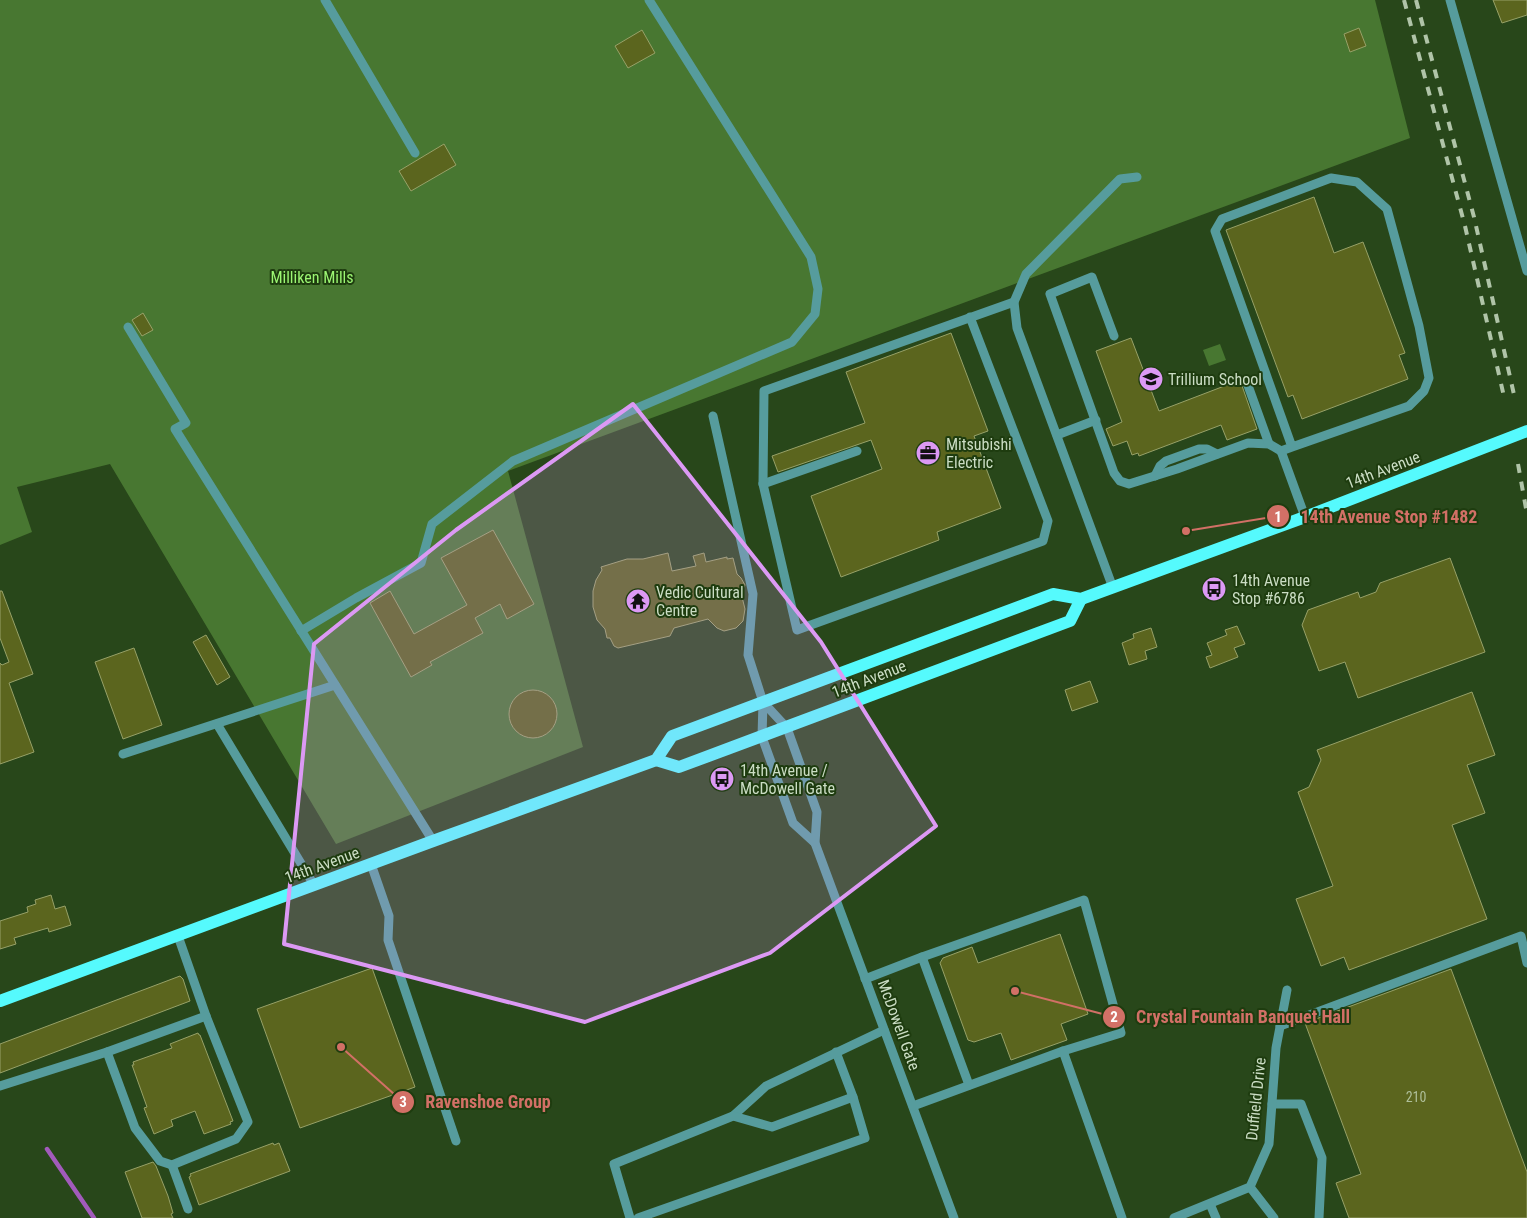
<svg xmlns="http://www.w3.org/2000/svg" width="1527" height="1218" font-family="'Roboto Condensed',sans-serif">
<rect width="100%" height="100%" fill="#28471a"/>
<g fill="#487731">
<polygon points="0,0 1375,0 1410,138 508,471 583,747 336,844 110,464 17,487 32,532 0,545"/>
<polygon points="1220,344 1226,360 1209,366 1203,350"/>
</g>
<g fill="none" stroke-linecap="round" stroke-linejoin="round">
<polyline stroke="#a25bbb" stroke-width="4.5" points="47,1149 94,1218"/>
</g>
<g fill="#5b651e" stroke="#97a168">
<polygon points="1493,0 1527,0 1527,15 1502,23"/>
<polygon points="1359,28 1366,46 1350,52 1344,34"/>
<polygon points="642,30 655,53 628,68 615,46"/>
<polygon points="444,144 456,165 411,191 399,171"/>
<polygon points="1314,197 1334,253 1363,242 1405,353 1399,355 1408,379 1302,419 1293,395 1288,397 1226,230"/>
<polygon points="143,313 153,330 142,336 132,320"/>
<polygon points="951,333 988,431 974,436 1001,508 937,532 939,540 841,577 811,496 882,469 871,440 778,472 772,456 865,423 846,372"/>
<polygon points="1131,338 1159,411 1240,380 1257,429 1227,440 1221,425 1139,456 1138,453 1132,455 1127,441 1113,446 1106,429 1122,422 1096,351"/>
<polygon points="493,530 534,604 507,619 500,604 475,618 483,633 430,662 432,665 411,677 370,603 390,591 414,634 467,605 441,558"/>
<polygon points="668,553 672,571 696,566 693,556 704,553 706,562 727,557 727,559 733,558 737,574 741,578 745,585 741,593 745,609 743,621 736,628 724,631 717,628 708,619 674,628 670,636 618,648 614,646 610,638 607,638 605,629 597,620 593,607 593,591 596,580 602,570 601,567 627,559 643,559"/>
<polygon points="1450,558 1485,652 1358,698 1345,662 1319,671 1302,625 1308,610 1358,592 1360,598 1376,592 1380,583"/>
<polygon points="0,591 2,591 33,674 9,683 34,752 0,764 0,663 2,665 9,662 0,638"/>
<polygon points="1237,626 1245,644 1234,648 1238,657 1210,668 1206,657 1212,655 1207,643 1227,635 1225,630"/>
<polygon points="1151,628 1157,647 1145,651 1147,659 1129,665 1122,643 1134,638 1133,634"/>
<polygon points="206,635 230,677 217,685 193,642"/>
<polygon points="134,648 162,725 123,739 95,662"/>
<polygon points="1090,681 1098,702 1072,711 1065,690"/>
<circle cx="533" cy="714" r="24"/>
<polygon points="1472,692 1495,755 1467,765 1485,813 1452,825 1487,919 1349,970 1344,957 1321,966 1296,899 1333,886 1298,792 1309,787 1321,760 1317,750"/>
<polygon points="51,895 55,909 65,906 71,925 49,932 48,928 14,938 16,944 0,949 0,921 28,912 27,907 36,904 35,900"/>
<polygon points="1060,934 1088,1014 1061,1024 1067,1040 1011,1060 1001,1033 974,1042 968,1040 940,963 943,958 972,947 978,963"/>
<polygon points="372,968 415,1087 300,1128 257,1009"/>
<polygon points="1451,969 1527,1172 1527,1218 1349,1218 1336,1183 1361,1174 1305,1023"/>
<polygon points="180,976 183,979 190,1001 0,1073 0,1044"/>
<polygon points="198,1033 199,1035 200,1035 233,1121 230,1122 231,1124 204,1134 195,1111 171,1120 173,1126 154,1134 144,1108 147,1107 132,1065 134,1065 133,1062 172,1048 170,1044"/>
<polygon points="273,1143 274,1145 279,1143 290,1171 199,1205 189,1177 191,1176 190,1174"/>
<polygon points="153,1162 156,1166 168,1196 173,1213 171,1214 173,1218 142,1218 125,1172"/>
</g>
<g fill="none" stroke-linecap="round" stroke-linejoin="round">
<g stroke="#569c9d" stroke-width="9">
<polyline points="325,0 415,153"/>
<polyline points="1450,0 1527,271"/>
<polyline points="128,327 186,423 175,429 433,841"/>
<polyline points="1114,336 1092,277 1050,294 1114,473 1120,481 1129,484 1177,469 1248,443 1269,444 1281,451"/>
<polyline points="1246,380 1269,444"/>
<polyline points="713,416 753,594 748,655 763,702 787,728 817,812 815,843 954,1218"/>
<polyline points="1057,435 1096,420"/>
<polyline points="1292,447 1409,406 1424,391 1429,378 1419,326 1387,209 1357,182 1331,178 1222,219 1215,231 1292,447 1281,451 1305,517"/>
<polyline points="857,451 763,484 797,630 1043,541 1048,521 970,317"/>
<polyline points="1155,476 1160,466 1166,461 1199,449 1207,449 1217,454"/>
<polyline points="763,484 764,391 1014,302"/>
<polyline points="1113,588 1017,328 1014,302 1026,274 1120,179 1137,177"/>
<polyline points="301,631 356,598 421,563 432,524 513,461 792,342 815,314 818,289 811,257 649,0"/>
<polyline points="763,702 762,737 793,823 815,843"/>
<polyline points="217,724 314,885"/>
<polyline points="123,754 335,685"/>
<polyline points="371,864 389,916 388,940 456,1141"/>
<polyline points="922,957 969,1085"/>
<polyline points="865,979 922,957 1084,900 1121,1033 1063,1051 913,1106"/>
<polyline points="1280,1026 1521,936 1527,963"/>
<polyline points="1063,1051 1122,1218"/>
<polyline points="107,1052 135,1128 160,1161 172,1165 236,1139 248,1122 206,1016 178,936"/>
<polyline points="836,1052 853,1097"/>
<polyline points="0,1086 107,1052 206,1016"/>
<polyline points="1272,1104 1301,1104 1322,1158 1319,1218"/>
<polyline points="733,1116 766,1086 884,1030"/>
<polyline points="172,1165 188,1209"/>
<polyline points="1250,1187 1274,1218"/>
<polyline points="1210,1204 1216,1218"/>
<polyline points="630,1218 614,1164 733,1116 772,1127 853,1097 865,1138 638,1218"/>
<polyline points="1174,1218 1250,1187 1269,1144 1276,1048 1287,990"/>
</g>
<g stroke="#55fafd" stroke-width="12">
<polyline points="656,760 679,767 1070,621 1081,599"/>
<polyline points="0,1001 433,841 656,760 672,736 1053,594 1081,599 1305,517 1527,431"/>
</g>
<g stroke="#b0c4a8" stroke-width="4" stroke-dasharray="9 9" stroke-linecap="butt">
<polyline points="1404,0 1465,226 1505,401"/>
<polyline points="1416,0 1474,217 1515,399"/>
<polyline points="1518,464 1527,514"/>
</g>
</g>
<path fill="#dc99f4" fill-opacity="0.2" stroke="#dc99f4" stroke-width="4" stroke-linejoin="round" d="M 633,404 L 821,642 L 936,826 L 770,953 L 585,1022 L 284,944 L 314,644 L 456,530 Z"/>
<defs>
<symbol id="school-disc" viewBox="-11 -11 22 22"><circle r="9.5" fill="#dc99f4" stroke="#1e3c0f"/><path d="M0-5L7-2L0 1L-7-2ZM-4 1L0 2.5L4 1V4Q0 6-4 4Z" fill="#111"/></symbol>
<symbol id="office-disc" viewBox="-11 -11 22 22"><circle r="9.5" fill="#dc99f4" stroke="#1e3c0f"/><path d="M-6-3h4V-5.5h4V-3h4V5H-6ZM-1-4.5V-3h2v-1.5ZM-6 0V1H6V0Z" fill="#111"/></symbol>
<symbol id="bus-disc" viewBox="-11 -11 22 22"><circle r="9.5" fill="#dc99f4" stroke="#1e3c0f"/><path d="M-5-6H5V4H4V6H2V4H-2V6H-4V4H-5ZM-3.5-4V0h7V-4ZM-3.5 1.2v1.5H-2V1.2ZM2 1.2v1.5H3.5V1.2Z" fill="#111"/></symbol>
<symbol id="temple-disc" viewBox="-11 -11 22 22"><circle r="9.5" fill="#dc99f4" stroke="#1e3c0f"/><path d="M0-6L5-2H3V0L6.5 2.5H4V6H1.5V3h-3V6H-4V2.5H-6.5L-3 0V-2H-5Z" fill="#111"/></symbol>
</defs>
<g fill-rule="evenodd">
<use href="#school-disc" x="1137" y="365" width="28" height="28"/>
<use href="#office-disc" x="914" y="439" width="28" height="28"/>
<use href="#bus-disc" x="1200" y="575" width="28" height="28"/>
<use href="#temple-disc" x="624" y="587" width="28" height="28"/>
<use href="#bus-disc" x="708" y="765" width="28" height="28"/>
</g>
<g text-anchor="middle" dominant-baseline="central" stroke-width="4" stroke-linejoin="round" paint-order="stroke">
<g font-size="14" fill="#afbf9a">
<text x="1416" y="1097">210</text>
</g>
<g font-size="16" fill="#9cf673" stroke="#1e3c0f">
<text x="312" y="277">Milliken Mills</text>
</g>
<g font-size="16" fill="#cbddc4" stroke="#1e3c0f" text-anchor="start">
<text x="1168" y="379">Trillium School</text>
<text x="946" y="444">Mitsubishi<tspan x="946" dy="18">Electric</tspan></text>
<text x="1232" y="580">14th Avenue<tspan x="1232" dy="18">Stop #6786</tspan></text>
<text x="656" y="592">Vedic Cultural<tspan x="656" dy="18">Centre</tspan></text>
<text x="740" y="770">14th Avenue /<tspan x="740" dy="18">McDowell Gate</tspan></text>
</g>
<g font-size="16" fill="#cbddc4" stroke="#1e3c0f">
<text transform="translate(1383 470) rotate(-21)">14th Avenue</text>
<text transform="translate(869 679) rotate(-21)">14th Avenue</text>
<text transform="translate(322 865) rotate(-20)">14th Avenue</text>
<text transform="translate(899 1025) rotate(70)">McDowell Gate</text>
<text transform="translate(1256 1099) rotate(-84)">Duffield Drive</text>
</g>
</g>
<path fill="none" stroke="#d27066" stroke-width="2" d="M1186 531L1278 516M1015 991L1114 1017M341 1047L403 1102"/>
<g fill="#d27066" stroke="#1e3c0f" stroke-width="2">
<circle cx="1186" cy="531" r="5"/>
<circle cx="1015" cy="991" r="5"/>
<circle cx="341" cy="1047" r="5"/>
<circle cx="1278" cy="516" r="12"/>
<circle cx="1114" cy="1017" r="12"/>
<circle cx="403" cy="1102" r="12"/>
</g>
<g font-size="15" text-anchor="middle" font-weight="bold" fill="#fff">
<text x="1278" y="522">1</text>
<text x="1114" y="1022">2</text>
<text x="403" y="1107">3</text>
</g>
<g font-size="18" text-anchor="middle" font-weight="bold" fill="#d27066" stroke="#1e3c0f" stroke-width="4" stroke-linejoin="round" paint-order="stroke">
<text x="1389" y="523">14th Avenue Stop #1482</text>
<text x="1243" y="1023">Crystal Fountain Banquet Hall</text>
<text x="488" y="1108">Ravenshoe Group</text>
</g>
</svg>
